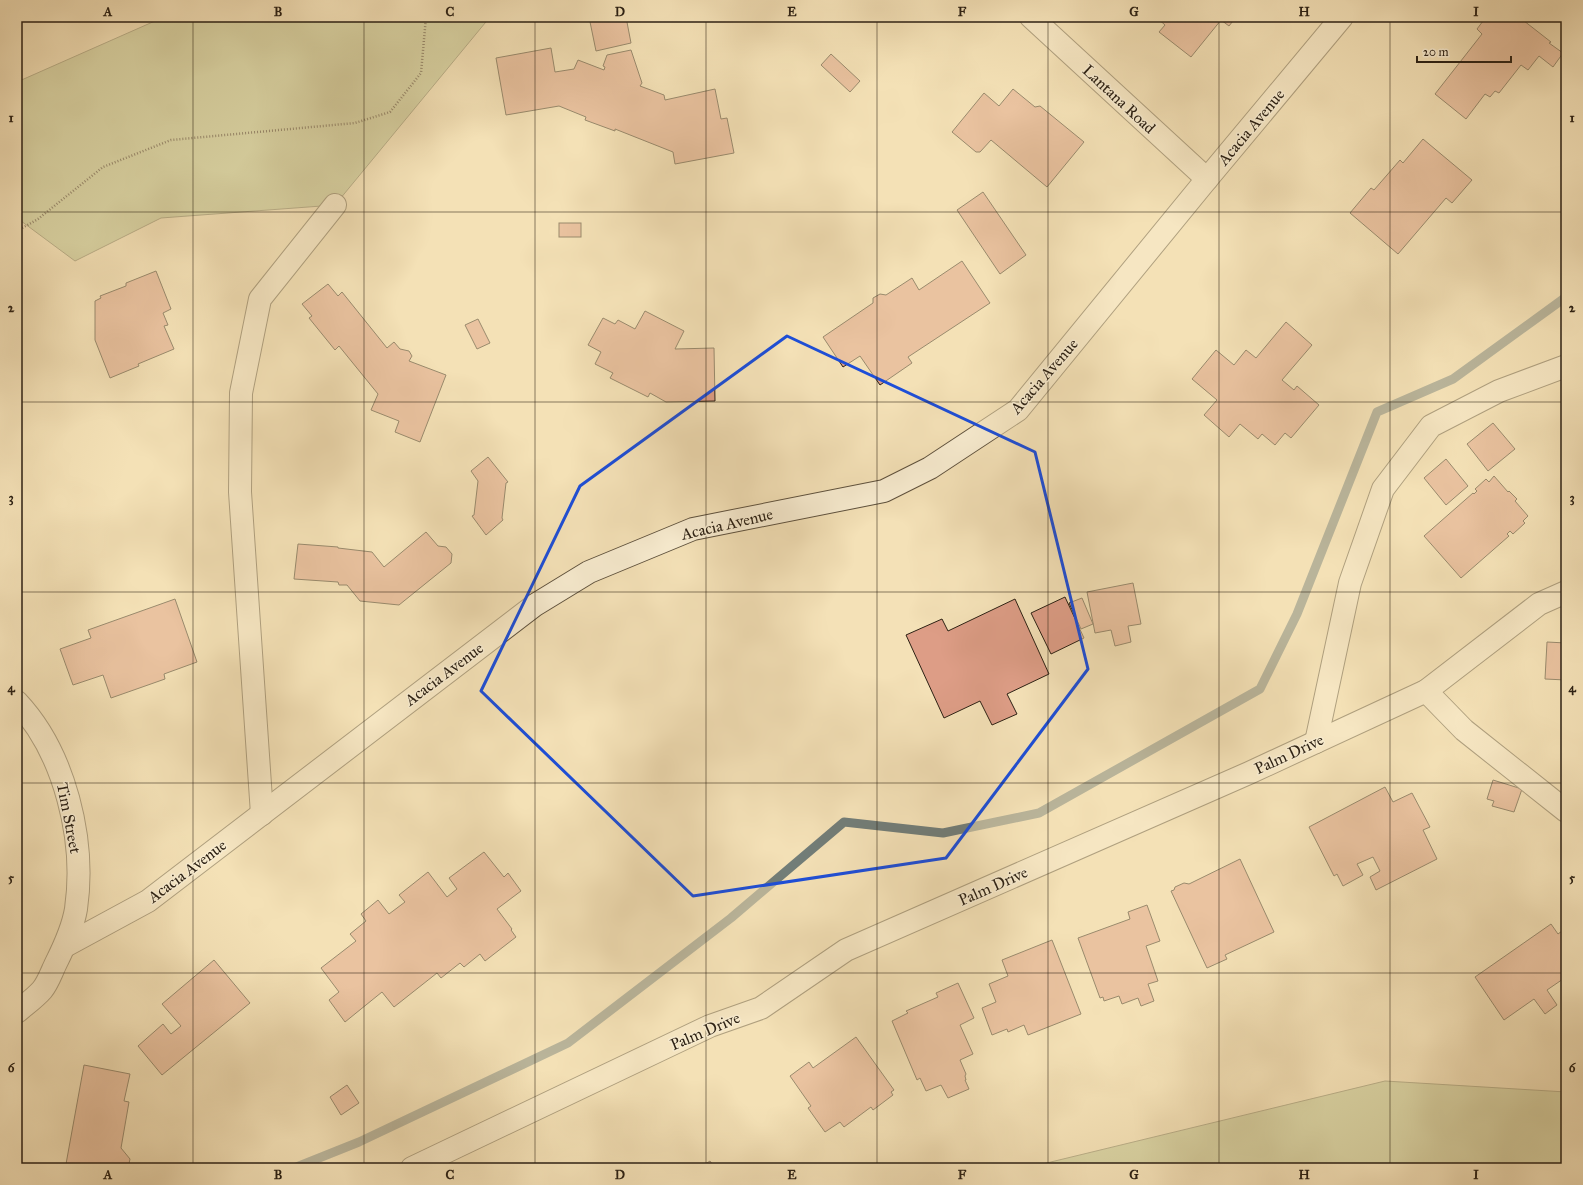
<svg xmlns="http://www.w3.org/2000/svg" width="1583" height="1185" font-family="'IM FELL Great Primer',serif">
<rect width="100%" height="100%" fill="#f4e1b7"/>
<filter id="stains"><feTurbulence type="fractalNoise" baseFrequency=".005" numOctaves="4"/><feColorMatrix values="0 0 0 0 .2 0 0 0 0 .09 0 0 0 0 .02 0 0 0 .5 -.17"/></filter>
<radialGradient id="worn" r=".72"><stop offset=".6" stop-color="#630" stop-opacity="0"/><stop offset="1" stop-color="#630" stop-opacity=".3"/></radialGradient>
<g fill="#bbc38f" stroke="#747252">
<polygon points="164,17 490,17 335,205 161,218 75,261 17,218 17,82"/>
<polygon points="1385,1081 1566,1092 1566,1168 1026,1168"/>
</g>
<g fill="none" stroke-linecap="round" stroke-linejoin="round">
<polyline stroke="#727d78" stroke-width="9" points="294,1168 359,1142 568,1043 731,918 844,822 943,833 1039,813 1260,689 1297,614 1377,412 1453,379 1566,297"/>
</g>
<g fill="#dd9d86" stroke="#2c2114">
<polygon points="589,17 626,17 631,43 596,51"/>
<polygon points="1156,17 1236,17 1229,26 1221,20 1191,57 1159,32 1165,25"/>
<polygon points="1486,17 1519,17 1551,42 1549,43 1563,53 1553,67 1539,56 1528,70 1521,65 1499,93 1495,91 1490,97 1485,94 1466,119 1435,94 1482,34 1477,29"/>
<polygon points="551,48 555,72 574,69 578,60 604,70 605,67 603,66 607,55 631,50 642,83 640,86 664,95 665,100 715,89 721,119 727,118 734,153 675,164 673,152 615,129 615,131 585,120 586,117 559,106 506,115 496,58"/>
<polygon points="831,54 860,81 850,92 821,65"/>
<polygon points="1013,89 1035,107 1040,106 1084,142 1047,187 991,140 980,152 976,152 952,132 984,93 999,106"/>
<polygon points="1423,139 1472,180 1452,203 1446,198 1398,254 1350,213 1371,188 1374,190 1400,160 1403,163"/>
<polygon points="983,192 1026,255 1000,274 957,210"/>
<rect x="559" y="223" width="22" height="14"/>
<polygon points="962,261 990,303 908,357 912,363 880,385 860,356 843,367 823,337 873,303 873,298 880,294 886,295 912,278 919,290"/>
<polygon points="156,271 171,309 163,313 168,325 164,326 174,349 138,364 139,366 110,378 95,340 95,301 101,298 100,296 126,286 126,283"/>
<polygon points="328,284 338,296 342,292 387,348 394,342 400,349 409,351 412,356 409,361 446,375 420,442 395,432 399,421 371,410 378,394 339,346 335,350 309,318 312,316 302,304"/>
<polygon points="645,311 684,331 675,349 714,348 715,401 666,402 650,393 648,397 610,378 613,373 595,364 601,352 588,345 603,318 615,324 618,320 635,329"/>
<polygon points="478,319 490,343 477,349 465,325"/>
<polygon points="1286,322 1312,345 1282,380 1294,390 1297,386 1319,405 1291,438 1285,433 1275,445 1262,434 1258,439 1240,424 1229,437 1204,415 1217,400 1192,379 1216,350 1234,365 1246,350 1256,358"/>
<polygon points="1493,423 1515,449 1488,471 1467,444"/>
<polygon points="488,457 508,482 506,483 502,518 503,520 486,535 472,516 474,515 478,481 471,471"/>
<polygon points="1446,459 1468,486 1446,505 1424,478"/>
<polygon points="1494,476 1508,492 1509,491 1517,499 1515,501 1528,516 1523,521 1525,523 1513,534 1510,531 1507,534 1509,536 1461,578 1424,536 1473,493 1474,494 1477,491 1475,489 1486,479 1489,482"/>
<polygon points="426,532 438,546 446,547 452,554 451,563 399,605 360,601 347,585 339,585 338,582 294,579 298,544 338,547 338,548 372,552 384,567"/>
<polygon points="1133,583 1141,624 1128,626 1131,642 1115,646 1111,630 1095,633 1087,592"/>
<polygon points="1065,597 1084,638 1051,654 1031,613"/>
<polygon points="1082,598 1093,624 1081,629 1069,603"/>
<polygon points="175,599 197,662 164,674 165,679 111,698 103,675 73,685 60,649 91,638 88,630"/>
<polygon points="1015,599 1049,674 1007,694 1017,714 992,725 980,701 944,718 906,635 942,619 948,631"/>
<polygon points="1547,642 1566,643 1566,680 1545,679"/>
<polygon points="1493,780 1522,789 1514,812 1492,806 1494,801 1487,799"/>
<polygon points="1385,787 1393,802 1412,793 1430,827 1423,830 1437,859 1376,890 1370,877 1380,871 1373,857 1357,864 1363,875 1343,886 1337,874 1334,876 1309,827"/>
<polygon points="484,852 504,877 508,873 521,891 497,909 512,929 511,930 516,937 485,961 480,954 464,967 460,963 441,978 437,973 394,1007 382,992 345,1022 329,1000 339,992 321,968 356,941 350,934 366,921 361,914 378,900 389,914 405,902 399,895 428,872 447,897 457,889 449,878"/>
<polygon points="1240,859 1274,932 1225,955 1227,959 1207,968 1171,891 1174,890 1175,887 1184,883 1189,884"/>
<polygon points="1147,905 1160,941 1146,946 1158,981 1148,984 1154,1001 1141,1006 1138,998 1122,1004 1119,996 1104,1001 1103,997 1100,998 1078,938 1130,919 1128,912"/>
<polygon points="1551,924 1558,934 1566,928 1566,977 1547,990 1557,1005 1545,1014 1534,999 1504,1020 1475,977"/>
<polygon points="1052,940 1081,1014 1028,1035 1024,1025 1008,1032 1007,1029 992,1035 982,1008 996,1002 989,984 1008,976 1002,960"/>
<polygon points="214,960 250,1003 162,1075 138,1046 163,1024 171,1034 181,1026 162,1004"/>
<polygon points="958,983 974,1018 960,1025 973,1054 960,1060 966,1074 965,1076 966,1080 965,1080 969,1089 948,1098 941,1085 926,1091 920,1078 917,1080 892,1021 908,1013 906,1011 938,997 936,993"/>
<polygon points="856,1037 894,1090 891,1092 893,1095 873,1110 871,1107 844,1127 840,1122 825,1132 808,1108 811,1106 790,1076 809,1062 813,1068"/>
<polygon points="84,1065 130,1074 124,1101 129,1102 121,1148 130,1159 128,1168 62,1168 66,1164"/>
<polygon points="347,1085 359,1103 341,1115 330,1097"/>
<polygon points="710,1161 715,1168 699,1168"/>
</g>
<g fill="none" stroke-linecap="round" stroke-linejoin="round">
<defs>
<g id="minor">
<polyline points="1031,17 1207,179"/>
<polyline points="1426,691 1464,730 1566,811"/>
<path d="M 17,702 C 65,753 86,840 76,909 C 73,927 64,947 56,963 C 52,971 48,983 42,990 C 35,998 25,1005 17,1012"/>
<polyline points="1316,742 1350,583 1383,489 1431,426 1499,391 1566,366"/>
<polyline points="262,814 240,492 241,393 260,299 335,205"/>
<polyline points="65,946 148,901 535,605 589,572 693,529 884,491 930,468 1018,410 1207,179 1342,17"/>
<polyline points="412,1168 710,1026 761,1008 846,950 1249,773 1426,691 1539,604 1566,592"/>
</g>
</defs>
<use href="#minor" stroke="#5e513d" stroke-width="24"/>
<polyline stroke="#2c2114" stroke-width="2.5" stroke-dasharray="1 2" stroke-linecap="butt" points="17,231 38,219 103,167 171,140 355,123 390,112 421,73 426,17"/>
<use href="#minor" stroke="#f8ecd0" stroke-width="22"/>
</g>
<path d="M0 0H1583V1185H0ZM 787,336 L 1035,452 L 1088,669 L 946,858 L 693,896 L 481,691 L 580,486 Z" fill="#f4e1b7" fill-opacity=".55" fill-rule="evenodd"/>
<path fill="none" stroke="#1d4ed8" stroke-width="3" stroke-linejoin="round" d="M 787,336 L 1035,452 L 1088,669 L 946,858 L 693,896 L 481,691 L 580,486 Z"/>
<path fill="none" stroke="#2c2114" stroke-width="1" stroke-opacity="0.55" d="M 193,17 L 193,1168M 364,17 L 364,1168M 535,17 L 535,1168M 706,17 L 706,1168M 877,17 L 877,1168M 1048,17 L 1048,1168M 1219,17 L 1219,1168M 1390,17 L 1390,1168M 17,212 L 1566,212M 17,402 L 1566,402M 17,592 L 1566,592M 17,783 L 1566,783M 17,973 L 1566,973"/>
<g text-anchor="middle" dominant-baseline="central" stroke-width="3" stroke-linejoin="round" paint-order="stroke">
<g font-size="16" fill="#2c2114" stroke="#f8ecd0">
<text transform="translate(1119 99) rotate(43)">Lantana Road</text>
<text transform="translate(1251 127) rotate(-50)">Acacia Avenue</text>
<text transform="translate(1044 376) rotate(-49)">Acacia Avenue</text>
<text transform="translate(727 524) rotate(-13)">Acacia Avenue</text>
<text transform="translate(444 674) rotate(-37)">Acacia Avenue</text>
<text transform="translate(1289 754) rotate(-25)">Palm Drive</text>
<text transform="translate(69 818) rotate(79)">Tim Street</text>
<text transform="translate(187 871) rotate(-37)">Acacia Avenue</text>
<text transform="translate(993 886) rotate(-24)">Palm Drive</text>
<text transform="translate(705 1031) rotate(-23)">Palm Drive</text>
</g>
</g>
<rect width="1583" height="1185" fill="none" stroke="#f4e1b7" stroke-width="44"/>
<path d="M1417 56v6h94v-6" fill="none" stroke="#2c2114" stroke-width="2"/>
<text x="1423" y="56" font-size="12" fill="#2c2114" stroke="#f8ecd0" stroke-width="3" paint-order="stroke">20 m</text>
<rect x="22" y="22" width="1539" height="1141" fill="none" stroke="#2c2114" stroke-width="1.5"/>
<g font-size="13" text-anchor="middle" font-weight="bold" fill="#2c2114">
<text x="108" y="16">A</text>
<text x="278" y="16">B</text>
<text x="450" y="16">C</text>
<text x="620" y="16">D</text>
<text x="792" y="16">E</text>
<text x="962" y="16">F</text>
<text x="1134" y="16">G</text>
<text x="1304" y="16">H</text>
<text x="1476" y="16">I</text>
<text x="11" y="122">1</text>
<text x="1572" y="122">1</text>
<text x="11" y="312">2</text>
<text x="1572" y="312">2</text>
<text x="11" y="502">3</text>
<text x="1572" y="502">3</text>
<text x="11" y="692">4</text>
<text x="1572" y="692">4</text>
<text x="11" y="882">5</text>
<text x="1572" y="882">5</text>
<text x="11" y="1072">6</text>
<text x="1572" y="1072">6</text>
<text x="108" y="1179">A</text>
<text x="278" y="1179">B</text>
<text x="450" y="1179">C</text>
<text x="620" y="1179">D</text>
<text x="792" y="1179">E</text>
<text x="962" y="1179">F</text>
<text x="1134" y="1179">G</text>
<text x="1304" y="1179">H</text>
<text x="1476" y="1179">I</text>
</g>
<rect width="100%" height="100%" filter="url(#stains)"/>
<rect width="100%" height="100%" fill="url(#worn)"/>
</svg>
